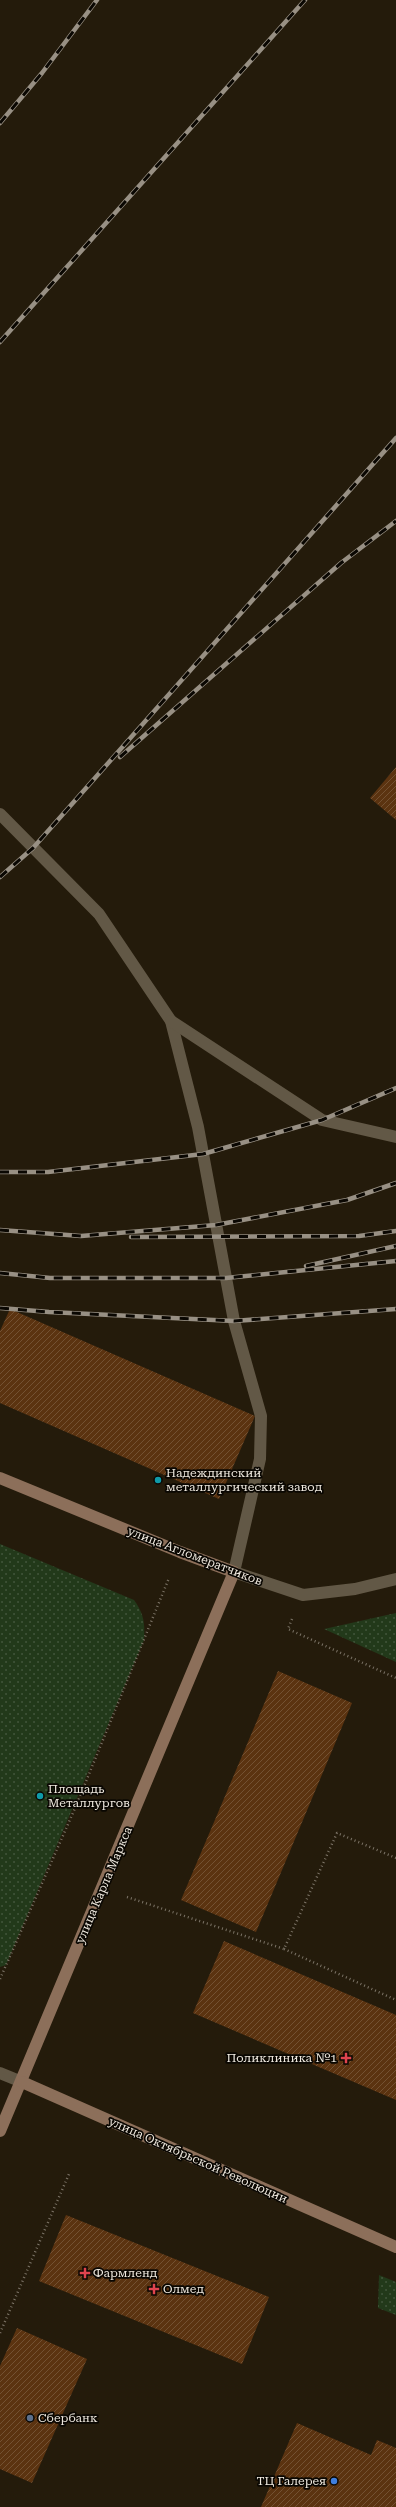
<svg xmlns="http://www.w3.org/2000/svg" width="396" height="2507" font-family="'Roboto Serif',serif">
<defs>
<pattern id="green-dots" width="8" height="8" patternUnits="userSpaceOnUse"><rect width="8" height="8" fill="#22391a"/><path d="M2 2h.1M6 6h.1" fill="none" stroke="#42563b" stroke-width="1.8" stroke-linecap="round"/></pattern>
<pattern id="building-hatch" width="6" height="6" patternUnits="userSpaceOnUse"><rect width="6" height="6" fill="#5b3310"/><path d="M-1 1l2-2M0 6l6-6M5 7l2-2" fill="none" stroke="#735132"/></pattern>
</defs>
<rect width="100%" height="100%" fill="#241b0b"/>
<g fill="url(#green-dots)">
<path d="M 0,1544 L 134,1600 C 144,1614 145,1623 144,1640 L 6,1965 L 0,1967 Z"/>
<polygon points="396,1613 396,1662 324,1629"/>
<polygon points="379,2275 396,2282 396,2315 378,2308"/>
</g>
<g fill="url(#building-hatch)">
<polygon points="396,767 396,820 370,798"/>
<polygon points="10,1309 255,1416 219,1499 0,1403 0,1331"/>
<polygon points="278,1671 352,1703 256,1932 181,1900"/>
<polygon points="224,1941 396,2015 396,2100 193,2013"/>
<polygon points="66,2215 269,2297 242,2364 39,2281"/>
<polygon points="17,2328 87,2359 32,2483 0,2469 0,2366"/>
<polygon points="297,2423 371,2455 377,2440 396,2448 396,2507 261,2507"/>
</g>
<g fill="none" stroke-linecap="round" stroke-linejoin="round">
<g stroke="#7c7467" stroke-width="2.5" stroke-dasharray="1 3" stroke-linecap="butt">
<polyline points="292,1619 288,1629 396,1678"/>
<polyline points="127,1897 284,1949 337,1833 396,1858"/>
<polyline points="284,1949 396,2000"/>
<polyline points="0,1979 76,1806 169,1578"/>
<polyline points="0,2333 69,2174"/>
</g>
<g stroke="#625846" stroke-width="12">
<polyline points="0,814 99,914 171,1021 198,1127 234,1321 261,1416 260,1459 234,1572"/>
<polyline points="171,1021 322,1120 396,1137"/>
</g>
<g stroke="#625846" stroke-width="12">
<polyline points="234,1572 303,1595 355,1589 396,1579"/>
<polyline points="0,2073 22,2082"/>
</g>
<g stroke="#8c6f5a" stroke-width="12">
<polyline points="0,1478 180,1552 234,1572 0,2131"/>
<polyline points="22,2082 396,2247"/>
</g>
<defs>
<g id="rail">
<polyline points="0,123 42,73 97,0"/>
<polyline points="0,342 305,0"/>
<polyline points="120,757 341,563 396,521"/>
<polyline points="0,877 33,848 396,438"/>
<polyline points="0,1172 48,1172 203,1154 322,1120 396,1088"/>
<polyline points="0,1230 81,1236 216,1225 347,1200 396,1183"/>
<polyline points="131,1237 359,1236 396,1231"/>
<polyline points="306,1266 396,1246"/>
<polyline points="0,1273 50,1278 226,1278 396,1261"/>
<polyline points="0,1308 49,1312 234,1321 396,1309"/>
</g>
</defs>
<use href="#rail" stroke="#989084" stroke-width="4.5"/>
<use href="#rail" stroke="#0a0702" stroke-width="3" stroke-dasharray="9" stroke-linecap="butt"/>
</g>
<g fill="#0f9aa8" stroke="#0a0702" stroke-width="1.5">
<circle cx="158" cy="1480" r="4"/>
<circle cx="40" cy="1796" r="4"/>
</g>
<g fill="#e0444e" stroke="#0a0702" stroke-width="1.5">
<path d="M344 2052h4v4h4v4h-4v4h-4v-4h-4v-4h4z"/>
<path d="M83 2267h4v4h4v4h-4v4h-4v-4h-4v-4h4z"/>
<path d="M152 2283h4v4h4v4h-4v4h-4v-4h-4v-4h4z"/>
</g>
<circle fill="#5c6f8a" stroke="#0a0702" stroke-width="1.5" cx="30" cy="2418" r="4"/>
<circle fill="#3f7fe0" stroke="#0a0702" stroke-width="1.5" cx="334" cy="2481" r="4"/>
<g text-anchor="middle" dominant-baseline="central" stroke-width="3.5" stroke-linejoin="round" paint-order="stroke">
<g font-size="12" fill="#efe9df" stroke="#0a0702" text-anchor="start">
<text x="166" y="1473">Надеждинский<tspan x="166" dy="14">металлургический завод</tspan></text>
<text x="48" y="1789">Площадь<tspan x="48" dy="14">Металлургов</tspan></text>
<text x="337" y="2058" text-anchor="end">Поликлиника №1</text>
<text x="93" y="2273">Фармленд</text>
<text x="163" y="2289">Олмед</text>
<text x="38" y="2418">Сбербанк</text>
<text x="326" y="2481" text-anchor="end">ТЦ Галерея</text>
</g>
<g font-size="12" fill="#efe9df" stroke="#0a0702">
<text transform="translate(195 1556) rotate(21)">улица Агломератчиков</text>
<text transform="translate(104 1885) rotate(-67)">улица Карла Маркса</text>
<text transform="translate(198 2160) rotate(24)">улица Октябрьской Революции</text>
</g>
</g>
</svg>
